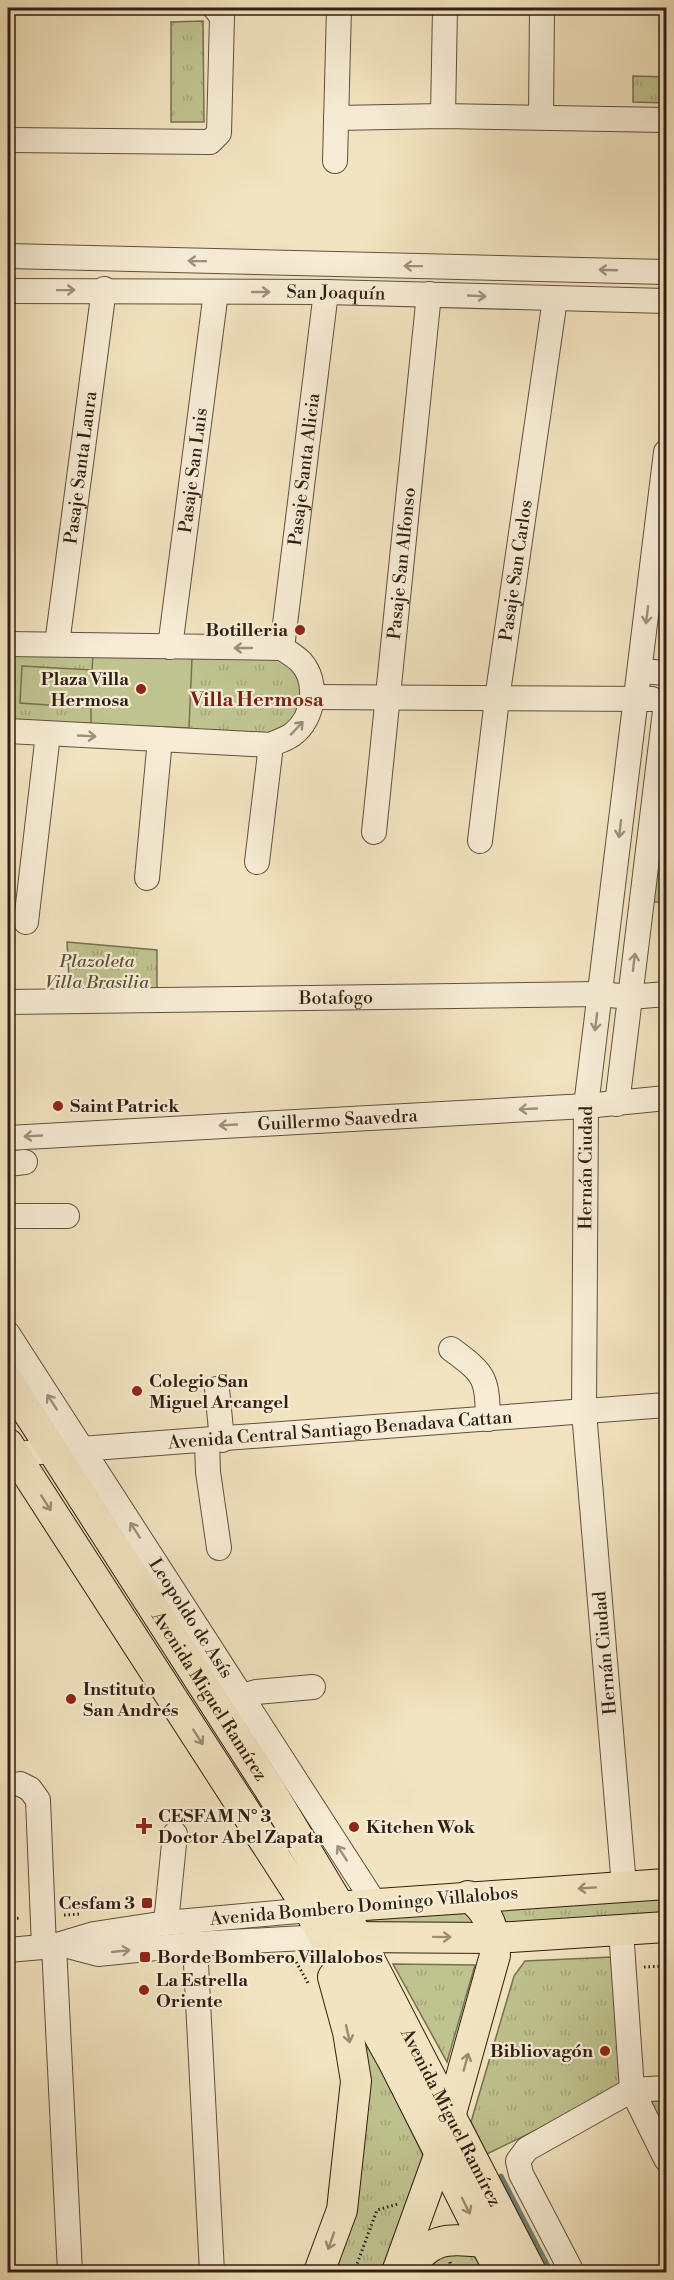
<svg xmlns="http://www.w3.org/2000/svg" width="674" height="2280" font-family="'Libre Bodoni',serif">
<defs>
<pattern id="grass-tufts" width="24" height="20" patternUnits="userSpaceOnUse" patternTransform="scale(1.5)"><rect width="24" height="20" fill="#bfc38f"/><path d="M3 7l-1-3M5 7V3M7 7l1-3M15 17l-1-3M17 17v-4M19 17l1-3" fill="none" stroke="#a5a77a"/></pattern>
</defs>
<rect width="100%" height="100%" fill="#f2e4c0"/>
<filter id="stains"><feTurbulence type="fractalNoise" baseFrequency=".00333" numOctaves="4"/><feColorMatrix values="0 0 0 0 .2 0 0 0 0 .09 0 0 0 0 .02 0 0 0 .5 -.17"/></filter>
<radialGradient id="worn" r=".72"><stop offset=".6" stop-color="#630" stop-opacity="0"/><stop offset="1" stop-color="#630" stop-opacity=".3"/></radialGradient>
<g fill="url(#grass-tufts)" stroke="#787051" stroke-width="1.5">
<polygon points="203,21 204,122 171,122 171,22"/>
<polygon points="633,76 666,77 666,103 633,102"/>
<polygon points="8,644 282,648 311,680 293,734 8,731"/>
<polygon points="646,857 666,858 666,902 640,902"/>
<polygon points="67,942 157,950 157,997 70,998"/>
<polygon points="666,1892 666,1917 363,1928 354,1914"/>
<polygon points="612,1957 622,2088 487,2154 471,2122 514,1976 525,1961"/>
<polygon points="393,1964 475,1965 447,2062"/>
<polygon points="363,2033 427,2163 388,2272 333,2272"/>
<polygon points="666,2100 666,2133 648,2101"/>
<polygon points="474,2254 490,2272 419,2272 432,2256"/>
</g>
<polygon fill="#bfc38f" stroke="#787051" stroke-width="1.5" points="93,654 192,658 189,728 91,724 91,708 20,703 22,666 92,670"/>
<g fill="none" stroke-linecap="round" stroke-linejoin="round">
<polyline stroke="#717f71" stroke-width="5" points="501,2176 551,2272"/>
<defs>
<g id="minor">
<polyline points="443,116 445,8"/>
<polyline points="541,117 542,8"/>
<polyline points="336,118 443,116 666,120"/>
<polyline points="8,140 210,142 219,133 222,17 215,8"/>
<polyline points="335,161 339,8"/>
<polyline points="8,256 666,272"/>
<path id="s1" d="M 8,291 L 326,292 L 666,301"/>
<path d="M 8,644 L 282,648 C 288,652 296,657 301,662 C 319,682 314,718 293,734 C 287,739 278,741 271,745 L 8,731"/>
<path id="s2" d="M 57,644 L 104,289"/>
<path id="s3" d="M 170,647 L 216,292"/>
<path id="s4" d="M 282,648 L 326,292"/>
<polyline points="640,671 666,673"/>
<polyline points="313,697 652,699"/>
<path id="s5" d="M 374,832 L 429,294"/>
<path id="s6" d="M 480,841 L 497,699 L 555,299"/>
<polyline points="257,862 271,745"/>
<polyline points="147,878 160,739"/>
<polyline points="26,922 48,734"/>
<path id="s7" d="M 8,1002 L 600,994 L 630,997 L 666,994"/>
<polyline points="617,1104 666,703"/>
<path id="s8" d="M 8,1138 L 586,1106 L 666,1098"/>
<polyline points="8,1164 25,1162"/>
<polyline points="8,1216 67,1216"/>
<path id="s9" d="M 8,1334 L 374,1902"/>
<path d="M 451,1349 C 485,1374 487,1377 488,1419"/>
<polyline points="217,1389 222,1440"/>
<polyline points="207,1441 208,1472 219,1548"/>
<path id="s10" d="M 14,1454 L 666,1405"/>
<polyline points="242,1696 256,1692 313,1687"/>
<polyline points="20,1784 30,1789 38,1800 44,1947"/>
<path id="s11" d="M 624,1886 L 584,1412 L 586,1106 L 666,452"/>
<polyline points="166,1923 175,1834"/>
<polyline points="621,1930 632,2090 666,2159"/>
<polyline points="195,1944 212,2272"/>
<polyline points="64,1945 98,1954 195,1944 322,1937"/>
<polyline points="54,1946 70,2272"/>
<polyline points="8,1950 54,1946 94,1934 166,1923 309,1910"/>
<polyline points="572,2272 521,2174 518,2161 527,2149 632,2090 666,2088"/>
</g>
<g id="major">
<path id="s12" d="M 8,1381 L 270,1790 L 358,1937 L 531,2272"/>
<polyline points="8,1444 309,1910 393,2061 500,2272"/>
<polyline points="321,1908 666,1884"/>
<polyline points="340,1937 495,1938 666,1927"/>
<polyline points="319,2272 342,2210 356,2081 348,2032 333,1977"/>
<path d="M 397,2272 L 440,2153 L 495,1955 C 495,1930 489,1911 468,1896"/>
<path d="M 405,2272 C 433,2238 440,2238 484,2242"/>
</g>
</defs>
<use href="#minor" stroke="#61503e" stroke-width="26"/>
<use href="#major" stroke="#311e13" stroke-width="32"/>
<g stroke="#311e13" stroke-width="3" stroke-dasharray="1.5 3" stroke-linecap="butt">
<polyline points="64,1915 81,1914"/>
<polyline points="8,1919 21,1918"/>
<polyline points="294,1958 308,1983"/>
<polyline points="644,1967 666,1966"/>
<polyline points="450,2262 451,2272"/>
<polyline points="354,2272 377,2210 398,2204"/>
</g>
<use href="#minor" stroke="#f7edd6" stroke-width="24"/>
<use href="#major" stroke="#f2e4c0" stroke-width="30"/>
</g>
<defs><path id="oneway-shaft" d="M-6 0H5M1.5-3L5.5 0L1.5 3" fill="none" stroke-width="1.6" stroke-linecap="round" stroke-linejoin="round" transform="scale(1.5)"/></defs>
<g stroke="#9e907e">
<use href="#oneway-shaft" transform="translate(197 261) rotate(-179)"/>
<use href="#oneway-shaft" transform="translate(413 266) rotate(-179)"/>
<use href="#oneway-shaft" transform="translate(608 270) rotate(-178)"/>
<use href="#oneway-shaft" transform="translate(66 290) rotate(-1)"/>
<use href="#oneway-shaft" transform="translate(261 292)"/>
<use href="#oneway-shaft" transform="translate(477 296) rotate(3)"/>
<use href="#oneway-shaft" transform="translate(647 615) rotate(97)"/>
<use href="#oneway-shaft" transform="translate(243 648) rotate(-180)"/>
<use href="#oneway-shaft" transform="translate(297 728) rotate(-47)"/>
<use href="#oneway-shaft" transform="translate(87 736) rotate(3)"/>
<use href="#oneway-shaft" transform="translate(620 829) rotate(97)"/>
<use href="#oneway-shaft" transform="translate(634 962) rotate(-83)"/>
<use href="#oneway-shaft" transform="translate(596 1022) rotate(97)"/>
<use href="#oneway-shaft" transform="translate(528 1109) rotate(177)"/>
<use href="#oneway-shaft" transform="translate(228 1125) rotate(177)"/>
<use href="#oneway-shaft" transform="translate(33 1136) rotate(177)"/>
<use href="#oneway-shaft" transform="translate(52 1402) rotate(-123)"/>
<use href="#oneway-shaft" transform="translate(135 1530) rotate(-123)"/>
<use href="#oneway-shaft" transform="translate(342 1853) rotate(-123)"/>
<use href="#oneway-shaft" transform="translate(121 1951) rotate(-6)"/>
</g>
<g stroke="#9b8b72">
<use href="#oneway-shaft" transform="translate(46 1503) rotate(57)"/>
<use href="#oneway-shaft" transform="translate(198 1737) rotate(57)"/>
<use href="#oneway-shaft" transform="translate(587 1888) rotate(176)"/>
<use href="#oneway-shaft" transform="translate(442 1937) rotate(1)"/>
<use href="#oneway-shaft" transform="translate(348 2034) rotate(78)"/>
<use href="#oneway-shaft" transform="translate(466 2062) rotate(-75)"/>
<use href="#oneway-shaft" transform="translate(466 2206) rotate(64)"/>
<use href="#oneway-shaft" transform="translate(331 2241) rotate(110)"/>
</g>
<g fill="#8f2418" stroke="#f7edd6" stroke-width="2">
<circle cx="300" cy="630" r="6"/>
<circle cx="141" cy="689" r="6"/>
<circle cx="58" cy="1106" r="6"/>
<circle cx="137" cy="1391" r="6"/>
<circle cx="71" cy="1699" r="6"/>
<path d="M141 1817h6v6h6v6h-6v6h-6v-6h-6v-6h6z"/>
<circle cx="354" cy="1827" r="6"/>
<rect x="141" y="1897" width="12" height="12" rx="3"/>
<rect x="139" y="1951" width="12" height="12" rx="3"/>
<circle cx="144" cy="1990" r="6"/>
<circle cx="605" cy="2051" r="6"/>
</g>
<g text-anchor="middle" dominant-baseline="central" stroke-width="4.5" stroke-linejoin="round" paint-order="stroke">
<g font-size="18" fill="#311e13" stroke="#f7edd6">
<text stroke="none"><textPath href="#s1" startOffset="328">San Joaquín</textPath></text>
<text stroke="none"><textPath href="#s2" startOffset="178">Pasaje Santa Laura</textPath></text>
<text stroke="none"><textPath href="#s3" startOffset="178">Pasaje San Luis</textPath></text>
<text stroke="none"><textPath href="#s4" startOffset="180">Pasaje Santa Alicia</textPath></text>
<text stroke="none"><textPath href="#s5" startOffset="270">Pasaje San Alfonso</textPath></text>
<text stroke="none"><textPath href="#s6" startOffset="273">Pasaje San Carlos</textPath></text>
<text stroke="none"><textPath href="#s7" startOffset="328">Botafogo</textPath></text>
<text stroke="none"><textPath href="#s8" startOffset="330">Guillermo Saavedra</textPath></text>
<text stroke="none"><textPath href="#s11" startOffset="720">Hernán Ciudad</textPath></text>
<text stroke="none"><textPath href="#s10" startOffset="327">Avenida Central Santiago Benadava Cattan</textPath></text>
<text stroke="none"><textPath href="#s9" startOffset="338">Leopoldo de Asís</textPath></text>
<text transform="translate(605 1653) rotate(-95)">Hernán Ciudad</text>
<text stroke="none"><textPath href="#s12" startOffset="374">Avenida Miguel Ramírez</textPath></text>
<text transform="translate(364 1906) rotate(-5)">Avenida Bombero Domingo Villalobos</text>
<text stroke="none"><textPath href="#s12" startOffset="860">Avenida Miguel Ramírez</textPath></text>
</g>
<g font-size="18" font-weight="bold" fill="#311e13" stroke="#f7edd6" text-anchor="start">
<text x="288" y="630" text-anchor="end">Botilleria</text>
<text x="129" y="679" text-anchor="end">Plaza Villa<tspan x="129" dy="21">Hermosa</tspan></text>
<text x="70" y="1106">Saint Patrick</text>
<text x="149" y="1381">Colegio San<tspan x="149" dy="21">Miguel Arcangel</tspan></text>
<text x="83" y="1689">Instituto<tspan x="83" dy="21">San Andrés</tspan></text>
<text x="158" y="1816">CESFAM N° 3<tspan x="158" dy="21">Doctor Abel Zapata</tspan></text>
<text x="366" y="1827">Kitchen Wok</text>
<text x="135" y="1903" text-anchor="end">Cesfam 3</text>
<text x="157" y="1957">Borde Bombero Villalobos</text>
<text x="156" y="1980">La Estrella<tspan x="156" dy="21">Oriente</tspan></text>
<text x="593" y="2051" text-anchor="end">Bibliovagón</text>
</g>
<g font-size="18" font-style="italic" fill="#5c5038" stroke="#f7edd6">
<text x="97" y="961">Plazoleta<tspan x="97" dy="21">Villa Brasilia</tspan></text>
</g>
<g font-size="20" font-weight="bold" fill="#7a1f14" stroke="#f7edd6">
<text x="257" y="700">Villa Hermosa</text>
</g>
</g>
<rect width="674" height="2280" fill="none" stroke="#f2e4c0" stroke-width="30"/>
<rect x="9" y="9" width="656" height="2262" fill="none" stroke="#311e13" stroke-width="3"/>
<rect x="15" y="15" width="644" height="2250" fill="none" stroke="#311e13" stroke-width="1.5"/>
<rect width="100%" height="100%" filter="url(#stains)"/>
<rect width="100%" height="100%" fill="url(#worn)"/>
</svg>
